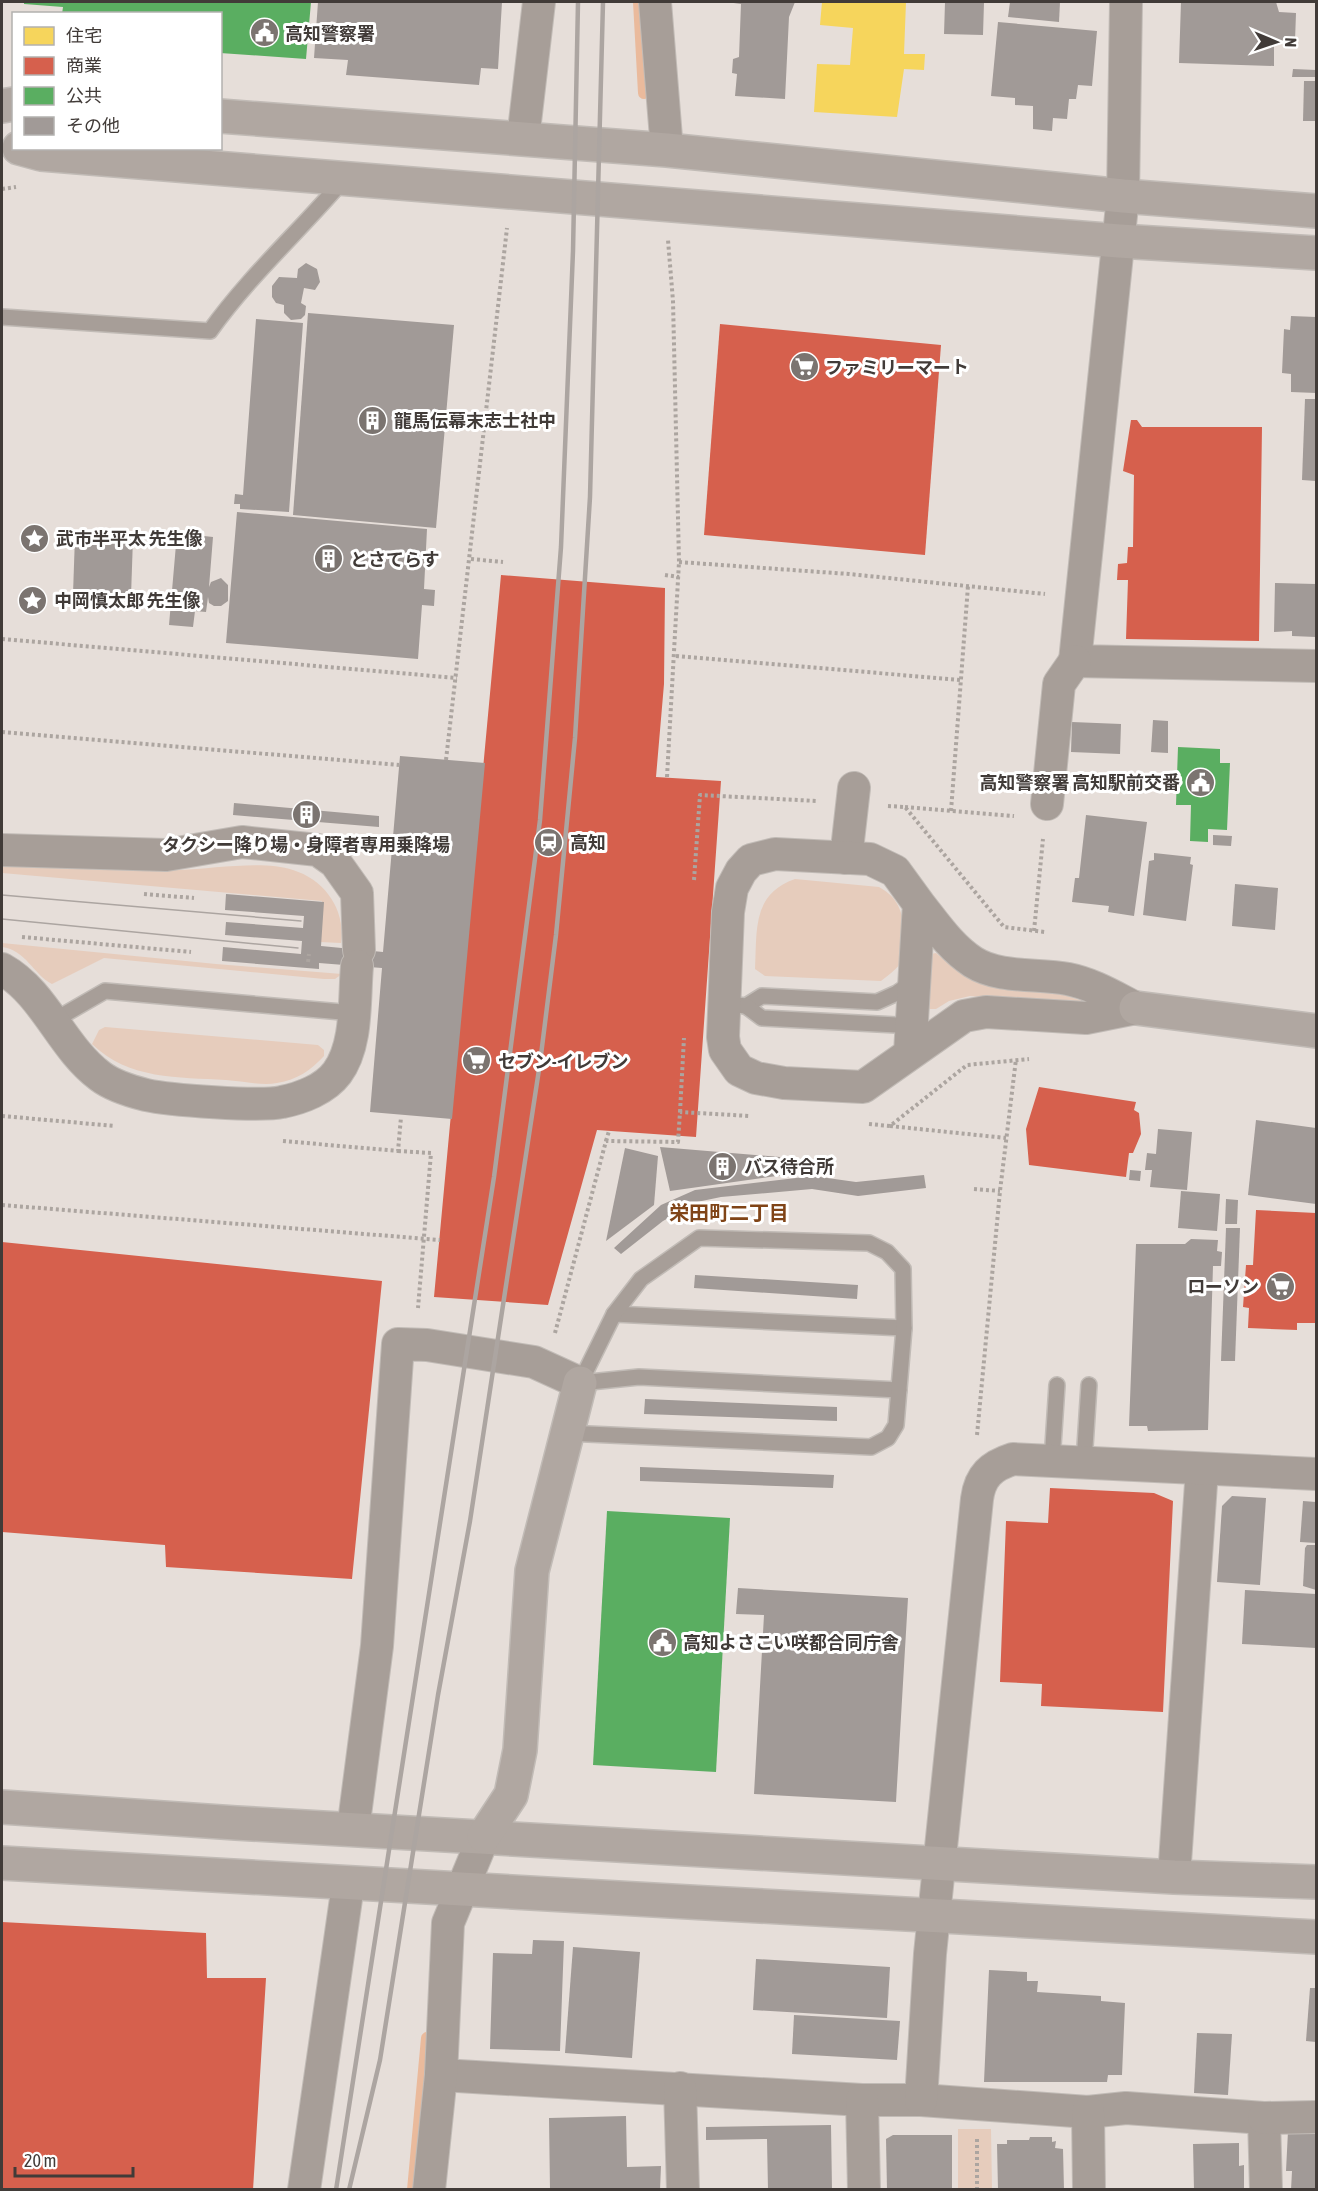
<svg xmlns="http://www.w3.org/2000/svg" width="1318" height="2191" font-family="'Asap Condensed','Noto Sans JP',sans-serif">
<rect width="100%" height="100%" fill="#e6ded9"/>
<g fill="#e6ccbc">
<path d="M 2,864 C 60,867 121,873 180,870 C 212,869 263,860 293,870 C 325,880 346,910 341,943 L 320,942 L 322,901 L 2,873 Z"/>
<path d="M 795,879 L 879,887 C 900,898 904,916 904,938 C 904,944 905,952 903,957 C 901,967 888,975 881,981 L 765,976 L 755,969 C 757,930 752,894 795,879 Z"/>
<path d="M 2,943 L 216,964 L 342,974 L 335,979 L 324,979 L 104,958 L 52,984 C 33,974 26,950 2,947 Z"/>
<polygon points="936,953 957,971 975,980 1049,990 1091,1004 1034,1002 970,996 949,1001 936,1009 930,1009 926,1006 931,954"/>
<path d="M 105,1027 L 318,1045 L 324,1050 L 324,1056 C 311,1070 297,1080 277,1083 C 262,1086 242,1081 226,1080 C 178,1077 129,1080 92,1044 L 99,1030 Z"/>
<polygon points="958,2129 991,2129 992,2189 958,2189"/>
</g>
<polygon fill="#f6d55c" points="822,2 906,2 904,54 925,54 924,70 904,69 897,117 814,112 817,64 850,65 853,28 820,25"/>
<g fill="#d6604d">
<polygon points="720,324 941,345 925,555 704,535"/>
<polygon points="1131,420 1137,420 1142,427 1262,427 1259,641 1126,639 1128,580 1117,580 1118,564 1127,563 1128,547 1133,547 1134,475 1123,471"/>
<polygon points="501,575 665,588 664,684 656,777 721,781 696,1137 597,1130 548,1305 434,1297"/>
<polygon points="1039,1087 1136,1102 1134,1110 1139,1113 1141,1134 1133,1153 1129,1153 1126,1177 1029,1165 1026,1129"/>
<polygon points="1256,1210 1316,1213 1316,1323 1297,1323 1297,1330 1248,1328 1249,1308 1243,1307 1246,1265 1253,1265"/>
<polygon points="2,1242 382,1281 352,1579 166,1567 165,1545 2,1532"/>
<polygon points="1050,1488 1154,1493 1173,1501 1163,1712 1041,1706 1042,1684 1000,1682 1006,1521 1048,1523"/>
<polygon points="2,1922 206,1933 207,1978 266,1978 253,2190 2,2190"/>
</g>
<g fill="#5aae61">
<polygon points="24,2 311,2 306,59 220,53 220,14 62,14 63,7 24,4"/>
<polygon points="1178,747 1220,749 1220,763 1230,763 1227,830 1208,829 1208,842 1190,841 1191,805 1176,805"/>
<polygon points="607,1511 730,1518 716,1772 593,1765"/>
</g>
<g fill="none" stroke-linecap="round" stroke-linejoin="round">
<g stroke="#eaba9c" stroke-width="12">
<polyline points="639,2 644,93"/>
<polyline points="413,2190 427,2038"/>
</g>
</g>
<g fill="#a19a97">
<polygon points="318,2 502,2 498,69 481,68 479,85 346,75 348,60 314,58"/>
<polygon points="726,2 795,2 789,17 785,99 735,96 737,74 732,73 733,59 739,57 741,4"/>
<polygon points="945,2 984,2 983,35 944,34"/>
<polygon points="1010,2 1060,2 1059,22 1008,17"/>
<polygon points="1181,2 1276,2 1279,12 1296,13 1295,41 1268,40 1268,45 1274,45 1274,66 1179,63"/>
<polygon points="998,22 1097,31 1092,86 1078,85 1076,99 1069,99 1067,119 1053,118 1052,131 1033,129 1033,106 1015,105 1015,98 991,96"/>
<polygon points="1293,69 1316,70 1316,77 1292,77"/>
<polygon points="1304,81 1316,81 1316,121 1303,121"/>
<polygon points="306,263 317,269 320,282 315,290 304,288 301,303 306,306 305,315 301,319 291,320 284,313 284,305 276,303 272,297 272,286 279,277 297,278 298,269"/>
<polygon points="308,313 454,325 436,528 293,515"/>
<polygon points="1291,316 1316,317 1316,393 1291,392 1291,374 1282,373 1284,329 1290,330"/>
<polygon points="256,319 303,323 289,512 240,509 240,504 234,504 235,494 243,495"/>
<polygon points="1305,399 1316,399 1316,481 1302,480"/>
<polygon points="237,512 427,529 424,589 435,590 434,606 422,605 418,659 226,643"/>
<polygon points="177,533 213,537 209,587 211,582 221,578 228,585 228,601 221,606 214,606 209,603 208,597 206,612 195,611 193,627 169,625"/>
<polygon points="75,536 133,538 131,596 73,594"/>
<polygon points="1275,583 1316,584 1316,637 1292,636 1292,631 1274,632"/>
<polygon points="1153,720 1168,721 1168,753 1151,752"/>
<polygon points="1072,722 1121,724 1120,754 1071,752"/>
<polygon points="400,756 485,763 452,1119 370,1112 382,968 319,963 319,969 222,961 223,947 301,954 302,941 225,935 226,922 303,928 304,916 225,910 226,894 324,902 321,946 383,952"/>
<polygon points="234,803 379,816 379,827 233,815"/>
<polygon points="1086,815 1147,822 1134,916 1108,912 1109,906 1072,902 1075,878 1079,878"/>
<polygon points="1213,835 1232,836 1231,846 1213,845"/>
<polygon points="1154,853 1191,857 1190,864 1193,865 1186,921 1143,915 1149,861 1154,860"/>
<polygon points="1235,884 1278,888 1275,930 1232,926"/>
<polygon points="1256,1120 1316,1128 1316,1204 1248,1195"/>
<polygon points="1158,1129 1192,1132 1187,1190 1150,1187 1152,1170 1145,1170 1147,1153 1156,1154"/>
<polygon points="660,1147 780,1157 784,1175 670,1191"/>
<polygon points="625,1148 658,1156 654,1205 606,1241"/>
<polygon points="1130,1170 1141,1171 1140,1181 1129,1180"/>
<polygon points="924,1175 926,1188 858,1196 812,1189 721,1197 697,1202 663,1221 621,1254 614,1248 661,1205 695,1190 813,1176 856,1182"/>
<polygon points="1181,1191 1220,1194 1217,1231 1178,1228"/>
<polygon points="1226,1199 1238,1200 1237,1224 1225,1224"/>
<polygon points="1226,1228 1240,1228 1235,1361 1221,1361"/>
<polygon points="1191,1239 1218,1240 1217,1251 1222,1252 1221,1266 1213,1266 1208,1430 1148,1431 1147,1426 1129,1426 1136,1244 1185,1244"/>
<polygon points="695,1275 858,1285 857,1299 694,1288"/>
<polygon points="645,1399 837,1407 837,1421 644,1414"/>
<polygon points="640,1467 834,1475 833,1488 640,1481"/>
<polygon points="1232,1496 1266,1498 1260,1585 1217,1582 1222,1506"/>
<polygon points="1303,1501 1316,1502 1316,1543 1300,1542"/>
<polygon points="1307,1545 1316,1545 1316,1590 1303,1586 1305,1548"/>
<polygon points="738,1588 908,1598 896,1802 754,1794 764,1615 736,1614"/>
<polygon points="1245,1590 1316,1594 1316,1648 1242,1644"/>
<polygon points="533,1940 564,1941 560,2051 490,2049 493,1953 532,1954"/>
<polygon points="573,1947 640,1952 632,2058 565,2053"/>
<polygon points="756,1959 890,1967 887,2018 753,2010"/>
<polygon points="989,1970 1027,1972 1027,1981 1038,1981 1037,1992 1101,1996 1101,2001 1125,2003 1122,2075 1108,2075 1107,2082 984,2082"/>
<polygon points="1310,1988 1316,1988 1316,2042 1306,2041"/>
<polygon points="794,2015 900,2021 897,2060 792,2054"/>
<polygon points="1197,2033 1232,2034 1228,2095 1194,2093"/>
<polygon points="626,2116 627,2167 661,2166 660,2190 550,2190 549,2118"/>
<polygon points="831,2125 832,2190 768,2190 767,2139 706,2140 706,2127"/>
<polygon points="1288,2131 1316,2133 1316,2190 1291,2190 1292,2171 1286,2171"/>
<polygon points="893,2135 952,2135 952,2190 887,2190 886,2139"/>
<polygon points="1030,2137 1052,2137 1052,2142 1056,2141 1055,2148 1063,2149 1064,2190 998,2190 997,2144 1007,2144 1007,2140 1029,2140"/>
<polygon points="1239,2143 1239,2166 1244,2165 1244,2190 1194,2190 1193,2144"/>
</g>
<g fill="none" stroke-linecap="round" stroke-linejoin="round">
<defs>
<g id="lane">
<path d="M 2,317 L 210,331 C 250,275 300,231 345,178"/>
<polyline points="737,1005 746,1006 762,996 877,1002 897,993 914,981"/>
<polyline points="746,1006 762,1018 916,1026"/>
<polyline points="53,1021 105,991 353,1013"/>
<polyline points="614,1314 904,1328"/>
<polyline points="580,1383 639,1377 899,1390"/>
<polyline points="566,1433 871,1447 888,1438 896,1425 904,1328 903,1269 887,1252 869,1243 699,1238 641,1279 614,1314 580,1383"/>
<polyline points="1052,1461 1057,1385"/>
<polyline points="1084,1462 1089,1385"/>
</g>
<g id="street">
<polyline points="655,2 667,150"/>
<polyline points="1126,2 1123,196 1075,661 1316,666"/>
<polyline points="523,139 539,2"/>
<polyline points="1047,804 1059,684 1075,661"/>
<polyline points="2,850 166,855 242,842 318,850 335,862 357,893 359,950"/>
<polyline points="846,858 854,788"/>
<path d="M 2,969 C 45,993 61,1047 100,1076 C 113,1086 130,1091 146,1095 C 168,1100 261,1107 282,1102 C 302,1098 325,1089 337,1073 C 358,1045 354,999 357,966"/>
<path d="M 910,1053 L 919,904 L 895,871 L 870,859 L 775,854 L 751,860 L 741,871 L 732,888 L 728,912 L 723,1037 L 725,1050 L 739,1070 L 756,1078 L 784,1083 L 863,1087 L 964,1016 L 986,1012 L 1086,1018 L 1136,1008 C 1114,997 1093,984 1068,979 C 1037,973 1000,979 973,962 C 950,947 935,924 919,904"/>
<polyline points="353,1830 377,1646 398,1344 427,1345 534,1362 580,1383"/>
<polyline points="1174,1877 1202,1469"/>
<polyline points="441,2075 862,2100 921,2100 1088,2112 1126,2108 1264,2118 1266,2190"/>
<polyline points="680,2088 683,2190"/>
<polyline points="862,2100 864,2190"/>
<path d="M 921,2100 L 930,1954 L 977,1499 C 980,1476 991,1466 1013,1459 L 1316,1474"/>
<polyline points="1088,2112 1089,2190"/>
<polyline points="1264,2118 1316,2117"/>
<polyline points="304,2190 348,1885"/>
<polyline points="429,2190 441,2075 448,1923 484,1836"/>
</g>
<g id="secondary">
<polyline points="2,106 14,104"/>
<polyline points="220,116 667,150 1123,196 1316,211"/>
<polyline points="19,148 41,154 1119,241 1316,253"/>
<polyline points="1136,1008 1316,1031"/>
<polyline points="2,1807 236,1823 1174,1877 1316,1882"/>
<polyline points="484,1836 511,1795 520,1750 532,1571 580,1383"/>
<path d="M 2,1863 C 440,1891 878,1910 1316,1937"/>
</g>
</defs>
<use href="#lane" stroke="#c1bbb6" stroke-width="18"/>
<use href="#street" stroke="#c1bbb6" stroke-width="34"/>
<use href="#secondary" stroke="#c1bbb6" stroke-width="36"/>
<g stroke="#aca5a0" stroke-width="4" stroke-dasharray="3 3" stroke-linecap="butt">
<polyline points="2,189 16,187"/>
<polyline points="471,559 503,562"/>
<polyline points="679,562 849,574 1045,594"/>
<polyline points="665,575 679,577"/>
<polyline points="2,639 457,678"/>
<polyline points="676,656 961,680"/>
<polyline points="2,732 399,765"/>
<polyline points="446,760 507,228"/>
<polyline points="667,777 679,562 673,301 668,240"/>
<polyline points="888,806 905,807 1004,927 1045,932"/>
<polyline points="905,807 1014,816"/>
<polyline points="951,811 968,586"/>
<polyline points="694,880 700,795 817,801"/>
<polyline points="144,894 194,898"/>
<polyline points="1034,931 1043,839"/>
<polyline points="22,937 191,952"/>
<polyline points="308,962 309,954"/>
<polyline points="680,1112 684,1038"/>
<polyline points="2,1116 115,1126"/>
<polyline points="869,1124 890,1126 967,1065 1029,1059"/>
<polyline points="890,1126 1006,1138"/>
<polyline points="283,1141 398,1151 401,1117"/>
<polyline points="606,1141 609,1131"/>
<polyline points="398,1151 431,1153 418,1308"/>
<polyline points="974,1189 1000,1191"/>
<polyline points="2,1205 440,1240"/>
<polyline points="555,1333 606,1141 678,1142 680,1112 750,1116"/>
<polyline points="977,1435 1000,1191 1016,1059"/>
<polyline points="977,2190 977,2139"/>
</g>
<use href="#lane" stroke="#a79e98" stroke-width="15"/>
<use href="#street" stroke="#a79e98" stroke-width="32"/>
<use href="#secondary" stroke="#b0a7a1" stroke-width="33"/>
<g stroke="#aca5a1" stroke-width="1.5">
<polyline points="2,895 301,921"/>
<polyline points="2,919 298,948"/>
</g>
<g stroke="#aca5a1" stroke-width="4.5">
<polyline points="336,2190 494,1177 540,820 561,547 573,251 578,2"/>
<polyline points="349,2190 380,2060 438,1695 470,1521 540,1063 556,935 575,738 590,497 603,2"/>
</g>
</g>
<defs>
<symbol id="civic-disc" viewBox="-11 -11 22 22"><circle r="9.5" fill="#7b7470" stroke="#fff"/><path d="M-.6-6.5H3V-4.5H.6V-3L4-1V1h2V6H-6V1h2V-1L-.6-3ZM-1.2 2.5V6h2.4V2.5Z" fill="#fff"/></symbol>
<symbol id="supermarket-disc" viewBox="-11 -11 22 22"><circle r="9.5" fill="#7b7470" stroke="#fff"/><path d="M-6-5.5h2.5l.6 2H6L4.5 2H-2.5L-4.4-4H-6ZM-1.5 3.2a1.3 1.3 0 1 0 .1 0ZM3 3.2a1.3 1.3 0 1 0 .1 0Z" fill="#fff"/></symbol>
<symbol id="building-disc" viewBox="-11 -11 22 22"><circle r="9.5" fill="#7b7470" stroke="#fff"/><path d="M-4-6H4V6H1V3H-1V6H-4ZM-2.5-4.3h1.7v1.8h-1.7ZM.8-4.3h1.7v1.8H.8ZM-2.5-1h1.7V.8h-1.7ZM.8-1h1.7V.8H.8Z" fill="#fff"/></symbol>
<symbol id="sight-disc" viewBox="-11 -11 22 22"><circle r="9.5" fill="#7b7470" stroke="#fff"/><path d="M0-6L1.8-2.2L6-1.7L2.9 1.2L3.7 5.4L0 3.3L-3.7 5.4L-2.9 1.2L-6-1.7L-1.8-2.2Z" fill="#fff"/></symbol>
<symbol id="station-disc" viewBox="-11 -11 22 22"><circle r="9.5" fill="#7b7470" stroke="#fff"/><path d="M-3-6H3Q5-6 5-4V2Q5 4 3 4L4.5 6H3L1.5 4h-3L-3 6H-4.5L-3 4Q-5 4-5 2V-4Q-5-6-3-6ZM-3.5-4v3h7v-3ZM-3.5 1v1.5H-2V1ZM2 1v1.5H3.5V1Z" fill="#fff"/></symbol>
</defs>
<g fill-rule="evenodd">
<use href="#civic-disc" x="248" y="16" width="33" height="33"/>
<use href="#supermarket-disc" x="788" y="350" width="33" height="33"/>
<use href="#building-disc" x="356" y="404" width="33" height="33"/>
<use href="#sight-disc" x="18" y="522" width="33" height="33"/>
<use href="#building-disc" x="312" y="542" width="33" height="33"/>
<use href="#sight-disc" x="16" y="584" width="33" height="33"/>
<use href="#civic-disc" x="1184" y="766" width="33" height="33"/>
<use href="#building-disc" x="290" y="798" width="33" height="33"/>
<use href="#station-disc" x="532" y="826" width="33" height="33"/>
<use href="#supermarket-disc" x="460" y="1044" width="33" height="33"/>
<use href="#building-disc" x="706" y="1150" width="33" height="33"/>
<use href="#supermarket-disc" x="1264" y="1270" width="33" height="33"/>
<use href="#civic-disc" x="646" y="1626" width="33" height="33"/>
</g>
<g text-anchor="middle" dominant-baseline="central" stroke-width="6" stroke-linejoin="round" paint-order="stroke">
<g font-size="18" font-weight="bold" fill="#413b38" stroke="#fff" text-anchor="start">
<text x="285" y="33">高知警察署</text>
<text x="825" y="367">ファミリーマート</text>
<text x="394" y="420">龍馬伝幕末志士社中</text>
<text x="56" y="538">武市半平太 先生像</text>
<text x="350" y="559">とさてらす</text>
<text x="54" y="600">中岡慎太郎 先生像</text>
<text x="1180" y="782" text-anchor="end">高知警察署 高知駅前交番</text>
<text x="570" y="842">高知</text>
<text x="306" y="844" text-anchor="middle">タクシー降り場・身障者専用乗降場</text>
<text x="498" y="1061">セブン-イレブン</text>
<text x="744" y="1166">バス待合所</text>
<text x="1259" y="1286" text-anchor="end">ローソン</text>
<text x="683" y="1642">高知よさこい咲都合同庁舎</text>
</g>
<g font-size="20" font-weight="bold" fill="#804417" stroke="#fff">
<text x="729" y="1212">栄田町二丁目</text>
</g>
</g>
<rect width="1318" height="2191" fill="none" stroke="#413b38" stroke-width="6"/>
<rect x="12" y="12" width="210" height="138" fill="#ffffff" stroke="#b3b1af" stroke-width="1.5"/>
<rect x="24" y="27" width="30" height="18" fill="#f6d55c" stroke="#b3b1af" stroke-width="1.5"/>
<text x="66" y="42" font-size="18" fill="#413b38">住宅</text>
<rect x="24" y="57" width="30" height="18" fill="#d6604d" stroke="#b3b1af" stroke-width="1.5"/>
<text x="66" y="72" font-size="18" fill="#413b38">商業</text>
<rect x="24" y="87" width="30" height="18" fill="#5aae61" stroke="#b3b1af" stroke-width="1.5"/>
<text x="66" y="102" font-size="18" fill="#413b38">公共</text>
<rect x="24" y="117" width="30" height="18" fill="#a19a97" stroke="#b3b1af" stroke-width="1.5"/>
<text x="66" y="132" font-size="18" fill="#413b38">その他</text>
<g transform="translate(1276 42) rotate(92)" stroke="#ffffff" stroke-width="4.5" paint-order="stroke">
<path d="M0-4.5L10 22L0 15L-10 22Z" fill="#413b38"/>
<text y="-9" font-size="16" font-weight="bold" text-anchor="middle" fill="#413b38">N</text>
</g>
<path d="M15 2167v9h118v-9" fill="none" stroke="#413b38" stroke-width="3"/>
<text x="24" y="2167" font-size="18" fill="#413b38" stroke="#ffffff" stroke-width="4.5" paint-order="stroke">20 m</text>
</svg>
